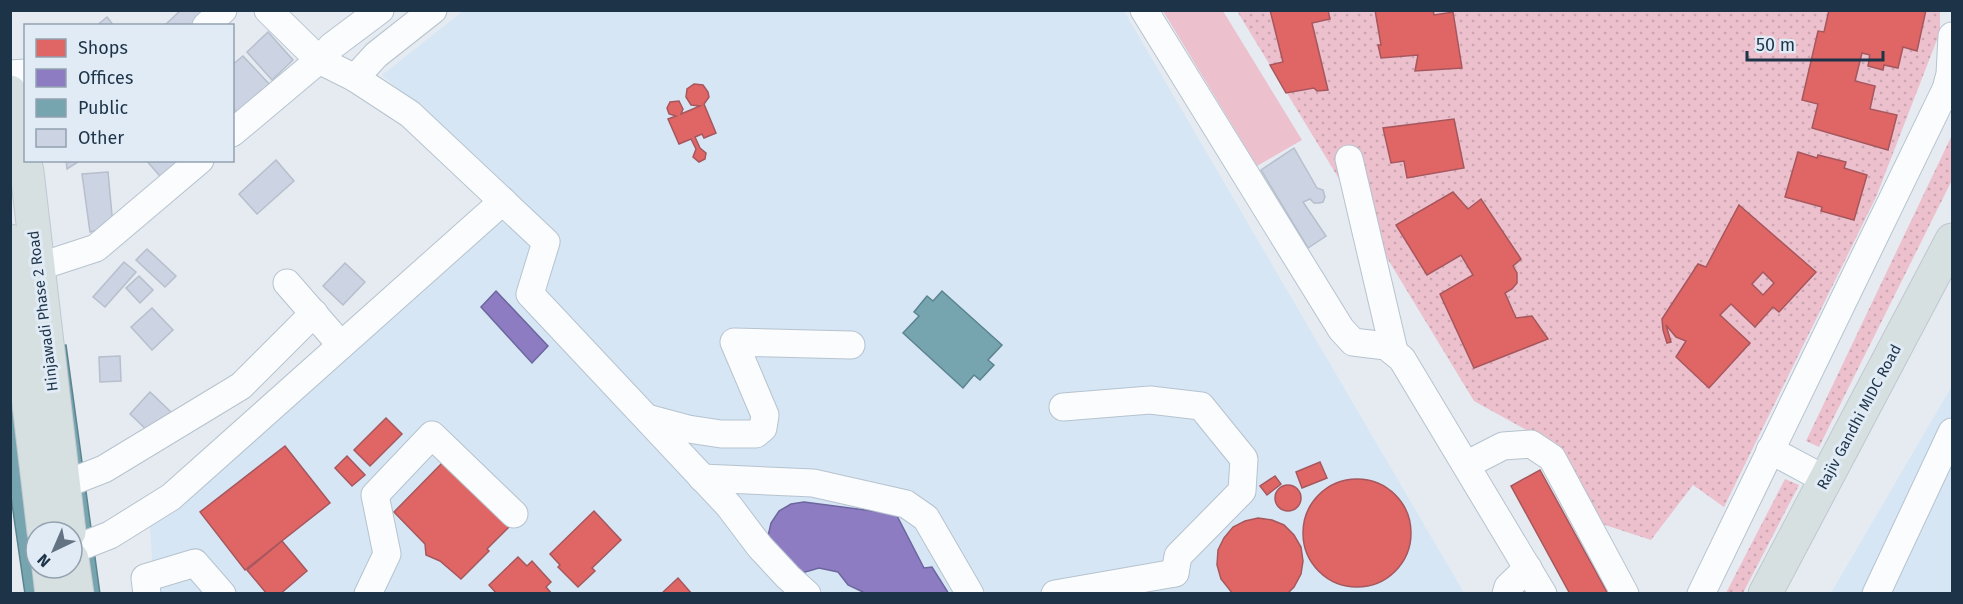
<svg xmlns="http://www.w3.org/2000/svg" width="1963" height="604" font-family="'Fira Sans',sans-serif">
<defs>
<pattern id="grass-dots" width="8" height="8" patternUnits="userSpaceOnUse" patternTransform="scale(1.5)"><rect width="8" height="8" fill="#ecc0cc"/><path d="M2 2h.1M6 6h.1" fill="none" stroke="#caa5b1" stroke-width="1.8" stroke-linecap="round"/></pattern>
</defs>
<rect width="100%" height="100%" fill="#e5ebf1"/>
<g fill="#d6e6f5">
<polygon points="463,11 1124,11 1464,593 154,593 150,527 521,199 382,75"/>
<polygon points="1952,386 1952,593 1831,593"/>
</g>
<g fill="url(#grass-dots)">
<polygon points="1940,10 1940,32 1876,197 1724,507 1693,485 1651,540 1599,523 1550,443 1474,401 1237,11"/>
<polygon points="1952,135 1952,180 1819,447 1806,441"/>
<polygon points="1785,479 1799,485 1743,593 1726,593"/>
</g>
<polygon fill="#ecc0cc" points="1163,11 1223,11 1302,140 1257,166"/>
<g fill="#e06666" stroke="#a6575d" stroke-width="1.5" fill-rule="evenodd">
<polygon points="1270,10 1328,10 1330,19 1312,23 1328,90 1317,91 1314,88 1286,93 1270,65 1283,62"/>
<polygon points="1375,10 1433,10 1434,15 1453,12 1462,68 1415,71 1418,55 1381,58 1378,45 1381,45"/>
<polygon points="1829,10 1926,10 1917,51 1903,47 1898,68 1884,65 1883,70 1868,66 1870,55 1862,53 1855,81 1875,86 1870,109 1897,115 1888,150 1812,128 1818,104 1802,100 1818,31 1824,32"/>
<polygon points="694,84 703,85 708,92 709,97 704,104 716,133 704,138 702,134 695,137 700,148 706,153 705,159 699,162 693,157 696,149 691,139 679,144 668,119 676,116 669,114 667,108 670,102 679,101 683,109 681,114 700,106 691,105 686,97 687,89"/>
<polygon points="1454,119 1464,168 1407,178 1404,161 1391,163 1383,128"/>
<polygon points="1798,152 1817,158 1818,155 1846,162 1844,168 1867,175 1854,220 1821,211 1822,207 1785,197"/>
<polygon points="1453,192 1468,209 1481,199 1521,259 1513,266 1517,273 1517,283 1512,289 1505,293 1516,318 1532,316 1548,339 1474,368 1440,294 1473,275 1461,255 1427,275 1396,225"/>
<path d="M 1739,205 L 1816,272 L 1779,312 L 1773,307 L 1755,327 L 1731,304 L 1720,315 L 1750,343 L 1709,388 L 1676,357 L 1686,341 L 1676,337 L 1666,325 L 1671,342 L 1667,343 L 1663,330 L 1662,319 L 1698,264 L 1706,267 ZM 1763,272 L 1774,283 L 1763,295 L 1752,284 Z"/>
<polygon points="386,418 402,434 370,466 354,450"/>
<polygon points="285,446 330,503 245,570 200,512"/>
<polygon points="347,456 365,475 352,486 335,468"/>
<polygon points="445,460 511,525 487,549 489,551 461,579 440,561 426,555 425,544 394,512"/>
<polygon points="1320,462 1327,478 1302,488 1296,472"/>
<polygon points="1540,470 1608,594 1570,594 1511,486"/>
<polygon points="1275,476 1281,484 1267,495 1260,486"/>
<circle cx="1357" cy="533" r="54"/>
<circle cx="1288" cy="498" r="13"/>
<polygon points="594,511 621,540 592,568 595,571 578,587 558,567 560,565 550,554"/>
<polygon points="1258,518 1272,520 1284,525 1294,535 1301,547 1303,561 1301,574 1294,587 1287,594 1233,594 1221,579 1217,565 1218,550 1224,538 1233,527 1245,521"/>
<polygon points="282,541 307,571 280,594 267,594 247,570"/>
<polygon points="518,557 527,566 532,561 551,582 546,587 552,594 497,594 489,585"/>
<polygon points="678,578 692,594 661,594"/>
</g>
<g fill="#8e7cc3" stroke="#6c669e" stroke-width="1.5">
<polygon points="496,291 548,346 532,363 481,307"/>
<polygon points="804,502 896,514 924,568 932,567 949,594 867,594 848,585 838,572 819,568 802,573 768,536 771,523 779,511 791,504"/>
</g>
<g fill="#76a5af" stroke="#5b8390" stroke-width="1.5" fill-rule="evenodd">
<polygon points="942,291 1002,345 988,360 994,365 980,380 974,375 963,388 903,333 919,316 914,312 927,296 933,301"/>
<path d="M 66,345 L 100,594 L 25,594 L 10,490 L 10,352 ZM 36,532 L 72,532 L 72,568 L 36,568 Z"/>
</g>
<g fill="#ccd3e2" stroke="#b7becc" stroke-width="1.5">
<polygon points="181,10 209,10 192,26 165,25"/>
<polygon points="107,17 114,26 96,26"/>
<polygon points="268,32 293,60 272,80 247,52"/>
<polygon points="243,56 272,87 241,117 232,107 232,65"/>
<polygon points="1294,148 1317,188 1323,190 1325,197 1323,202 1319,203 1314,203 1310,199 1303,202 1326,236 1308,248 1261,170"/>
<polygon points="66,160 81,160 67,169"/>
<polygon points="146,160 190,160 165,182"/>
<polygon points="276,160 294,181 257,214 239,194"/>
<polygon points="108,172 113,226 90,232 82,174"/>
<polygon points="147,249 176,276 165,287 136,260"/>
<polygon points="124,262 136,272 105,307 93,297"/>
<polygon points="345,263 365,282 343,305 323,286"/>
<polygon points="139,276 153,290 140,303 126,288"/>
<polygon points="152,308 173,330 152,350 131,327"/>
<polygon points="120,356 121,381 100,382 99,357"/>
<polygon points="150,392 171,412 151,434 130,414"/>
</g>
<g fill="none" stroke-linecap="round" stroke-linejoin="round">
<defs>
<g id="minor">
<polyline points="268,10 319,60 355,78 410,114 546,242 530,294 729,506 760,547 788,577 807,594"/>
<polyline points="1144,10 1341,329 1353,342 1386,346 1402,359 1543,594"/>
<polyline points="206,26 223,10"/>
<polyline points="10,74 26,73"/>
<polyline points="355,78 376,55 433,10"/>
<polyline points="232,133 319,60 332,46 380,10"/>
<polyline points="1349,159 1394,351"/>
<polyline points="38,267 96,248 200,160"/>
<polyline points="287,283 341,345"/>
<polyline points="1063,407 1150,400 1201,406 1244,459 1242,491 1178,556 1175,573"/>
<polyline points="647,418 688,429 721,434 756,434 763,428 765,415 734,342 851,345"/>
<polyline points="1770,450 1826,480"/>
<polyline points="1466,465 1503,446 1531,444 1552,458 1625,594"/>
<polyline points="702,478 813,483 906,504 926,518 970,594"/>
<polyline points="63,485 104,469 241,386 314,313"/>
<polyline points="72,550 110,535 171,497 503,201"/>
<polyline points="147,594 145,578 195,563 222,594"/>
<polyline points="368,594 387,554 375,495 432,435 514,514"/>
<polyline points="1055,594 1175,573"/>
<polyline points="1506,594 1508,587 1528,568"/>
<polyline points="1701,594 1946,89 1950,74 1952,36"/>
<polyline points="1876,594 1952,432"/>
</g>
<g id="major">
<polyline points="10,92 27,172 69,532"/>
<polyline points="10,241 44,532"/>
<polyline points="72,559 77,594"/>
<polyline points="49,568 52,594"/>
<polyline points="1765,594 1952,240"/>
</g>
</defs>
<use href="#minor" stroke="#b6c3cf" stroke-width="29"/>
<use href="#major" stroke="#c0c7cf" stroke-width="35"/>
<use href="#minor" stroke="#fbfcfd" stroke-width="27"/>
<use href="#major" stroke="#d7e0e1" stroke-width="33"/>
</g>
<g text-anchor="middle" dominant-baseline="central" stroke-width="6" stroke-linejoin="round" paint-order="stroke">
<g font-size="15" fill="#1d3348" stroke="#e0ebf6">
<text transform="translate(43 311) rotate(-97)">Hinjawadi Phase 2 Road</text>
<text transform="translate(1859 417) rotate(-62)">Rajiv Gandhi MIDC Road</text>
</g>
</g>
<rect width="1963" height="604" fill="none" stroke="#1d3348" stroke-width="24"/>
<rect x="24" y="24" width="210" height="138" fill="#e0ebf6" stroke="#92a1b0" stroke-width="1.5"/>
<rect x="36" y="39" width="30" height="18" fill="#e06666" stroke="#92a1b0" stroke-width="1.5"/>
<text x="78" y="54" font-size="18" fill="#1d3348">Shops</text>
<rect x="36" y="69" width="30" height="18" fill="#8e7cc3" stroke="#92a1b0" stroke-width="1.5"/>
<text x="78" y="84" font-size="18" fill="#1d3348">Offices</text>
<rect x="36" y="99" width="30" height="18" fill="#76a5af" stroke="#92a1b0" stroke-width="1.5"/>
<text x="78" y="114" font-size="18" fill="#1d3348">Public</text>
<rect x="36" y="129" width="30" height="18" fill="#ccd3e2" stroke="#92a1b0" stroke-width="1.5"/>
<text x="78" y="144" font-size="18" fill="#1d3348">Other</text>
<g transform="translate(54 550) rotate(224)"><circle r="28" fill="#e0ebf6" stroke="#92a1b0" stroke-width="1.5"/>
<path d="M0-4.5L10 22L0 15L-10 22Z" fill="#637383"/>
<text y="-9" font-size="16" font-weight="bold" text-anchor="middle" fill="#1d3348">N</text>
</g>
<path d="M1747 51v9h136v-9" fill="none" stroke="#1d3348" stroke-width="3"/>
<text x="1756" y="51" font-size="18" fill="#1d3348" stroke="#e0ebf6" stroke-width="4.5" paint-order="stroke">50 m</text>
</svg>
